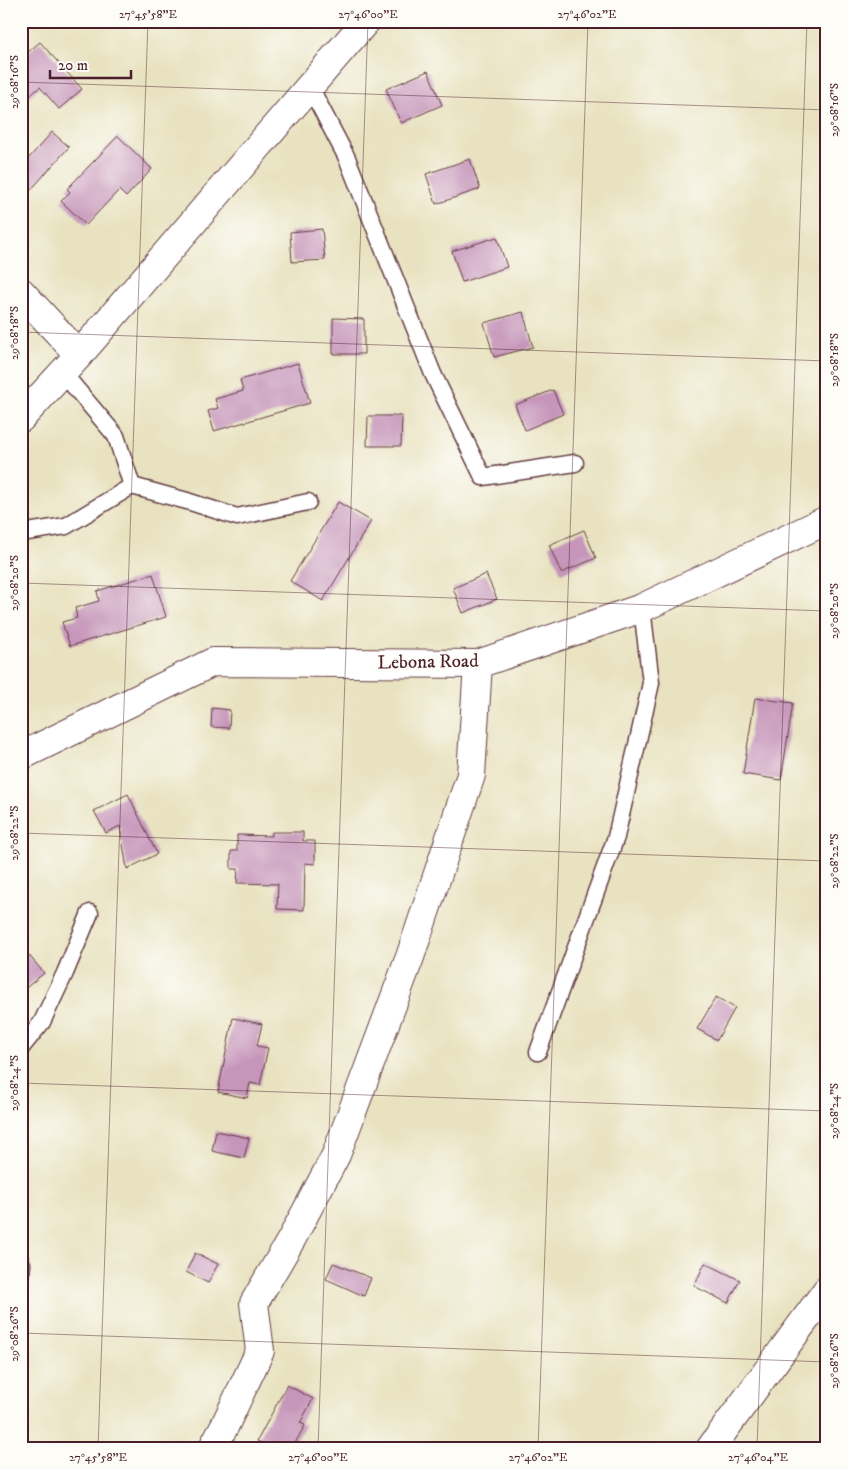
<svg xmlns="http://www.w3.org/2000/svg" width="848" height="1470" font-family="'IM FELL DW Pica',serif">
<rect width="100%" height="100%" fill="#fdfcf7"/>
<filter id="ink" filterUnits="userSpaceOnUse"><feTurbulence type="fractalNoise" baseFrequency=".02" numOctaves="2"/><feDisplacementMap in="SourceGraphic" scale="10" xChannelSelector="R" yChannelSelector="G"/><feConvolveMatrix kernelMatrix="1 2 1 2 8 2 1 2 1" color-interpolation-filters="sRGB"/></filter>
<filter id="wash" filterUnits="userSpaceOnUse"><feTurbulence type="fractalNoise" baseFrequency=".0096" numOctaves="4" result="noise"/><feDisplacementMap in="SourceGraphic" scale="20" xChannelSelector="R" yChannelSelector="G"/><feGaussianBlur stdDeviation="1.12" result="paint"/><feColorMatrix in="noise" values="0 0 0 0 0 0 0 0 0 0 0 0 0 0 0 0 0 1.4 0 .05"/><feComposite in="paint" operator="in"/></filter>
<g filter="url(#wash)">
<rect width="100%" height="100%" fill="#e8e2c0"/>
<g id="blocks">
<g fill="#c695ba">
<polygon points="40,42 82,89 59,109 40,87 21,103 21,58"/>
<polygon points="428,71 442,105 401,123 386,89"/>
<polygon points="52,132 69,147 21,201 21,167"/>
<polygon points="118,136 152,169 126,197 119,190 86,225 61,201 70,192 67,189"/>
<polygon points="470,159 480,189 436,204 426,174"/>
<polygon points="322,229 325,260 292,262 290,232"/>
<polygon points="497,237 507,267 462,282 452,251"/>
<polygon points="523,312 533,347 494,357 484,323"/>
<polygon points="333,318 364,319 364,354 333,354"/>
<polygon points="298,363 310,403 214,431 208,411 218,408 215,399 243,391 240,380"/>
<polygon points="553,390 563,414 525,430 515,405"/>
<polygon points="368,416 402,416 401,446 367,446"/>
<polygon points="338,502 371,521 323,601 290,581"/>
<polygon points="584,530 596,558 561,573 549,545"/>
<polygon points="153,574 166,617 70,646 62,622 77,618 75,608 99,601 97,591"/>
<polygon points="486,574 497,599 463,613 453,588"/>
<polygon points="755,698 793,703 781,780 743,774"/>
<polygon points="212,708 230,710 229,728 211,727"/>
<polygon points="128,794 157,854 127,869 120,826 106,833 94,811"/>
<polygon points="272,832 303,832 303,841 315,841 315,864 305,863 304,910 277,909 278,884 237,883 238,869 231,869 231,851 237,851 237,835 272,836"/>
<polygon points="27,953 44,973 21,992 21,958"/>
<polygon points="716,997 735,1008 717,1040 697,1029"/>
<polygon points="233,1018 262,1024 257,1046 268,1048 260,1085 250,1083 247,1098 218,1092"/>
<polygon points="216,1131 249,1138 244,1158 212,1151"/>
<polygon points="195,1253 218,1264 208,1283 186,1272"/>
<polygon points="333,1263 371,1278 364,1296 326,1279"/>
<polygon points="705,1263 740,1280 728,1303 694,1286"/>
<polygon points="287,1385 313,1399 300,1423 305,1425 292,1449 264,1449 266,1445 257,1441"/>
</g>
</g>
</g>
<g filter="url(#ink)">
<use href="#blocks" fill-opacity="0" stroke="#623c41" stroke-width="1"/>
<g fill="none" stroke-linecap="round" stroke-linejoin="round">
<defs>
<g id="lane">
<polyline points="310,87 347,158 433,374 483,477 575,463"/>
<polyline points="132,486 187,501 237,517 308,502"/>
<polyline points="21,533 66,526 132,486 116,436 62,372"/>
<polyline points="21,1048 42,1022 65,973 90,913"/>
<polyline points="538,1052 616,837 651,683 642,608"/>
<polyline points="21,1261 22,1264 21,1276"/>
</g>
<g id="street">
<polyline points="21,292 79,355"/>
<polyline points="21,756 213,662 478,664 642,608 827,520"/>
<polyline points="212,1449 225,1425 260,1351 254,1303 291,1240 336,1155 410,957 471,775 478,664"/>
<polyline points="710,1449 827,1290"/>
</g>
<polyline id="secondary" points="21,418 79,355 366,21"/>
</defs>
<use href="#lane" stroke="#623c41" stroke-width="19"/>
<use href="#street" stroke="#623c41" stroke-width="30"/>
<use href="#secondary" stroke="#623c41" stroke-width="30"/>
<use href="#lane" stroke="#fff" stroke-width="16"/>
<use href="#street" stroke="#fff" stroke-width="28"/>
<use href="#secondary" stroke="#fff" stroke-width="28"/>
</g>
</g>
<path fill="none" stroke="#4a1f2b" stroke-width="1" stroke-opacity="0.45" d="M 21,82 L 827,110M 21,332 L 827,361M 21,583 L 827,611M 21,833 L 827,861M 21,1083 L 827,1111M 21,1333 L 827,1362M 98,1449 L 148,21M 318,1449 L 368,21M 538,1449 L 588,21M 757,1449 L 807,21"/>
<g text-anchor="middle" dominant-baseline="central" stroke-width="4" stroke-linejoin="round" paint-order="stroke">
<g font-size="19" fill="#4a1f2b" stroke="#fdfcf7">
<text transform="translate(428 662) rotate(-1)">Lebona Road</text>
</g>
</g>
<rect width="848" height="1470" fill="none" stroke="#fdfcf7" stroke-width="55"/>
<path d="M50 70v8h81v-8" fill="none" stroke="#4a1f2b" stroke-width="2.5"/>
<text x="58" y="70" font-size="15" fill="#4a1f2b" stroke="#fdfcf7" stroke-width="4" paint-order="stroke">20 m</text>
<rect x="28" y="28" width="792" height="1414" fill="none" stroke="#4a1f2b" stroke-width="2"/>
<g font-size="12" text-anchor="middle" fill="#4a1f2b">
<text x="148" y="18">27°45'58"E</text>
<text x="368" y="18">27°46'00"E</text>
<text x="587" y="18">27°46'02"E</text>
<text transform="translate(14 82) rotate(-90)" y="4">29°08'16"S</text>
<text transform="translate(834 110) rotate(-90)" y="4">29°08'16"S</text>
<text transform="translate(14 333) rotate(-90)" y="4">29°08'18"S</text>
<text transform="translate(834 360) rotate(-90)" y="4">29°08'18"S</text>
<text transform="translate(14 583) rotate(-90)" y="4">29°08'20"S</text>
<text transform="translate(834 611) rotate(-90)" y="4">29°08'20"S</text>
<text transform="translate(14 833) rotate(-90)" y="4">29°08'22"S</text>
<text transform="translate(834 861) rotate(-90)" y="4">29°08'22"S</text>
<text transform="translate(14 1083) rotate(-90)" y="4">29°08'24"S</text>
<text transform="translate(834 1111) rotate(-90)" y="4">29°08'24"S</text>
<text transform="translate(14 1334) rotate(-90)" y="4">29°08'26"S</text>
<text transform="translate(834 1361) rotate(-90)" y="4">29°08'26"S</text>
<text x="98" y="1461">27°45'58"E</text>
<text x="318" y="1461">27°46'00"E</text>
<text x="538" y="1461">27°46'02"E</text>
<text x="758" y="1461">27°46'04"E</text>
</g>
</svg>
